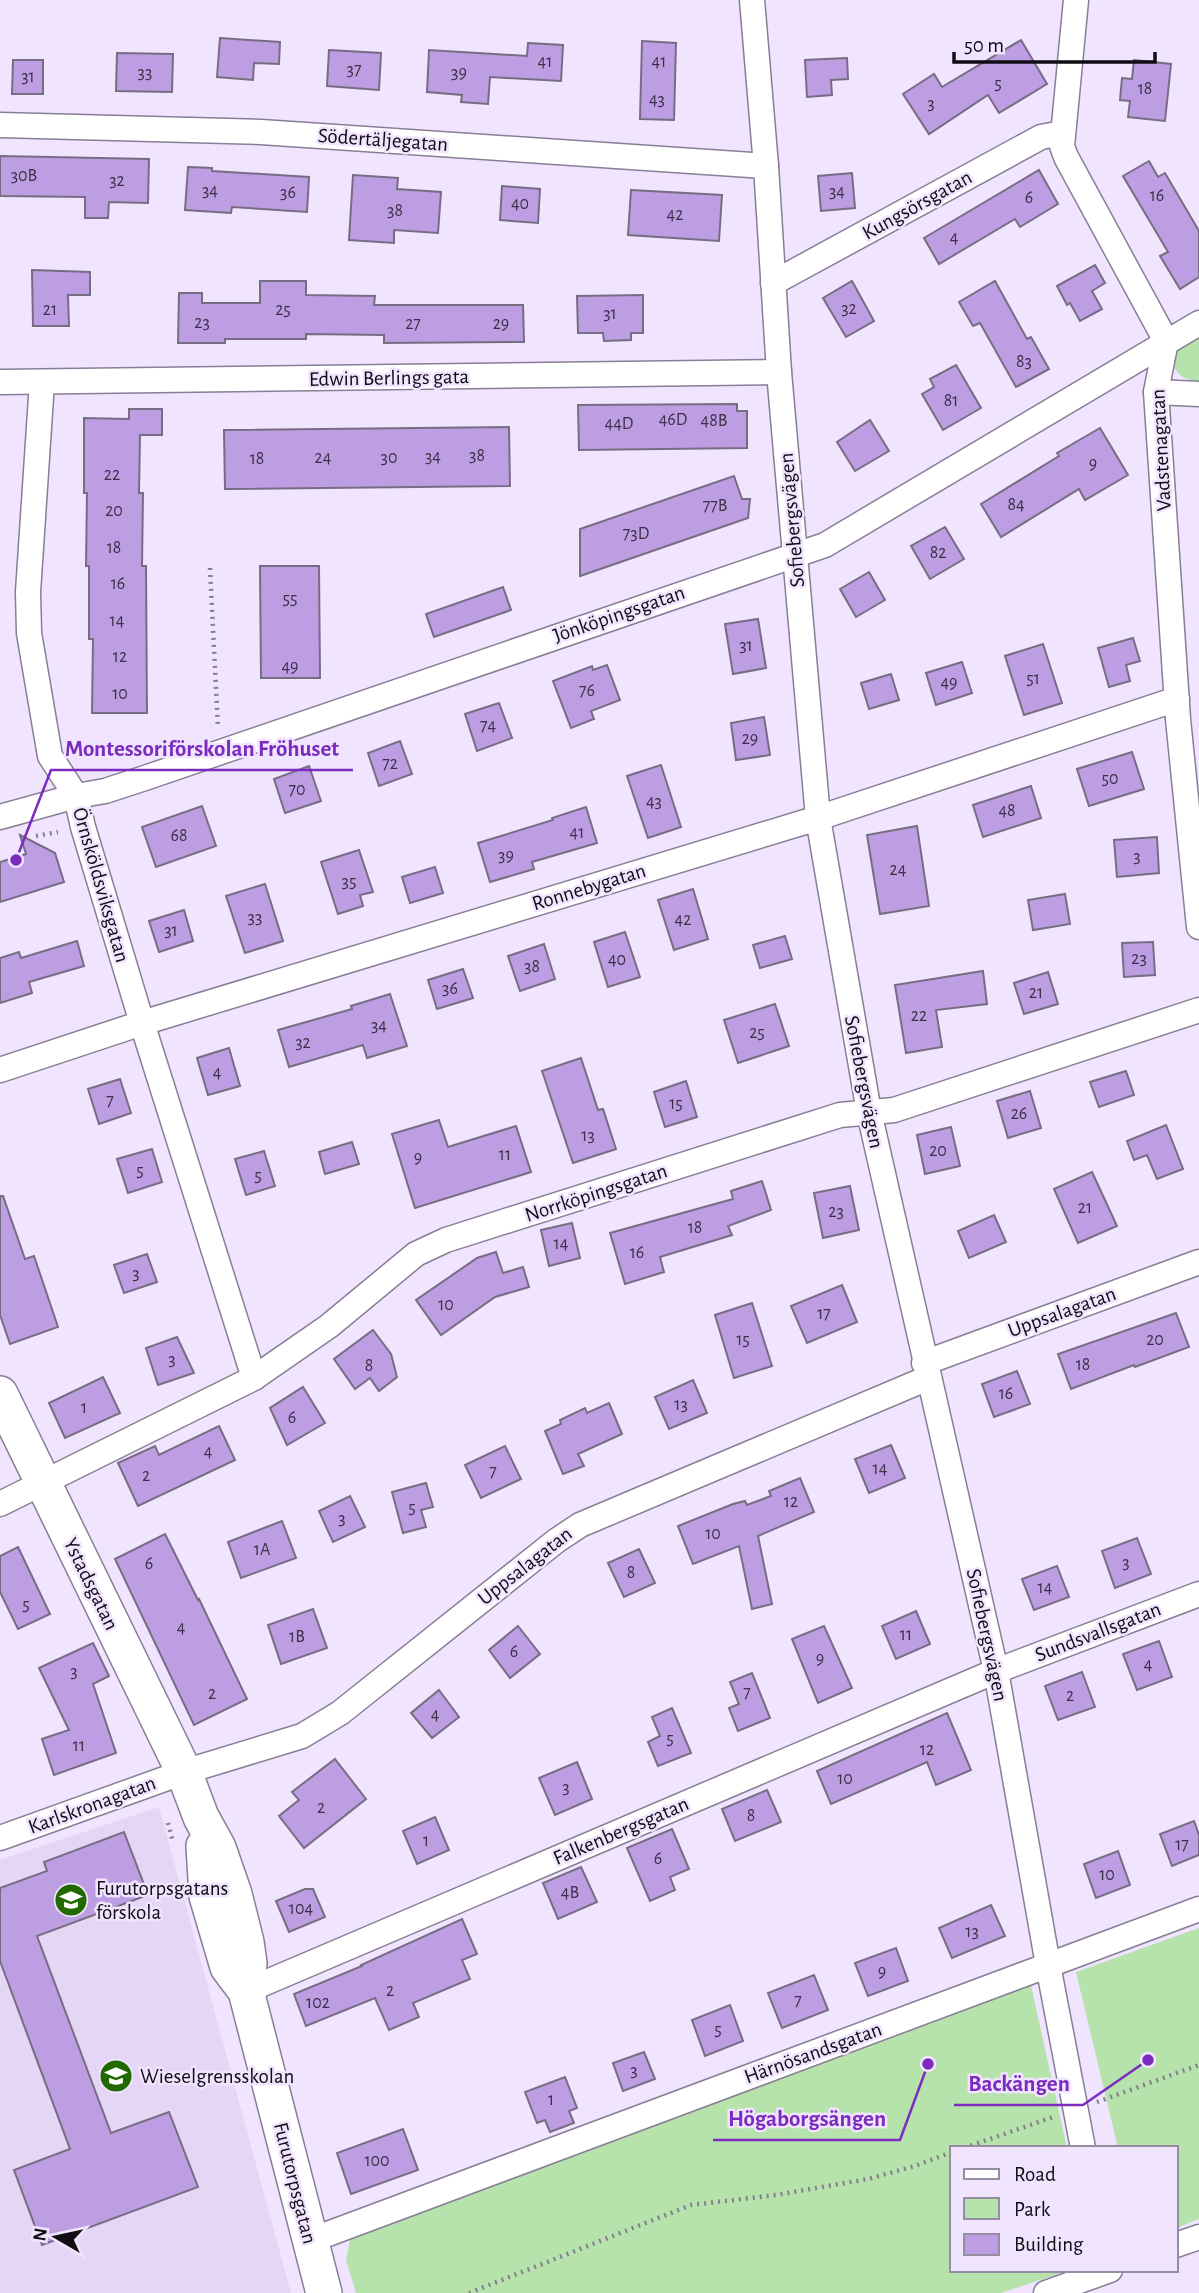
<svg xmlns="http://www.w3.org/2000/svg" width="1199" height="2293" font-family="'Alegreya Sans',sans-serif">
<rect width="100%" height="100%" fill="#f0e4fe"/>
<polygon fill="#e5d6f6" points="159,1807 291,2293 0,2293 0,1860"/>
<g fill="#b6e2ab">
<path d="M 1199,338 L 1199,381 C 1183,380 1176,375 1172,360 L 1175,352 Z"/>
<polygon points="1199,1928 1199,2219 1176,2228 1176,2148 1118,2148 1076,1972"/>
<polygon points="1030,1981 1067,2148 952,2148 952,2270 1060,2270 1058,2274 1001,2293 356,2293 346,2260 350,2240 356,2235"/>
</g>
<g fill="#be9ee2" stroke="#776d83" stroke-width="2">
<polygon points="220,38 280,42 279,64 254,63 253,80 217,77"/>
<polygon points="1021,40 1047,84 999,113 988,95 929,134 903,94 934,74 942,87"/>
<polygon points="642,41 676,43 674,120 640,119"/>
<polygon points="528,43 563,45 561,81 490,77 488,104 461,102 462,95 427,92 429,50 527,56"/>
<polygon points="329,50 381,53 379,90 327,86"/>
<polygon points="117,53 173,54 172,92 116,91"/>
<polygon points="847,58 848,79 831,80 832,95 807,97 805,60"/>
<polygon points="13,60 43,60 43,94 12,94"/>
<polygon points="1134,60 1171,64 1165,121 1128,117 1130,101 1120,100 1122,78 1132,79"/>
<polygon points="0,156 149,159 148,203 109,202 108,218 85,218 85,197 0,196"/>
<polygon points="1149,161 1158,177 1165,173 1199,231 1199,277 1180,289 1160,256 1168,252 1123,176"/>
<polygon points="188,167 212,168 212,171 309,177 307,212 232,207 231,213 185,210"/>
<polygon points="1039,170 1058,204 1020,227 1015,219 939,264 924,238"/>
<polygon points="852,173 855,208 821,211 818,176"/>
<polygon points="353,175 398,178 397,189 441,192 438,233 394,230 394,243 349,240"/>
<polygon points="502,186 540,189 538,223 500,220"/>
<polygon points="631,190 722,195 719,241 628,235"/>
<polygon points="1095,265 1105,283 1092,291 1102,309 1080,321 1070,303 1067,305 1057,286"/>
<polygon points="32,270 90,272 90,295 68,295 69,326 33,326"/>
<polygon points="260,281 306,281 306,295 375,296 374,305 523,305 524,342 384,343 384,335 306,334 306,339 225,339 225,343 178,343 179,293 202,293 202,303 260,303"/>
<polygon points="852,281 874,321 846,337 823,298"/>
<polygon points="995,281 1027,339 1031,337 1049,369 1016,387 980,323 973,326 959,302"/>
<polygon points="643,295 643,333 631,333 631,340 604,341 603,333 578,333 577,296"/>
<polygon points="956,365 981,408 943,430 922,394 934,387 930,379"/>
<polygon points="737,404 737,411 747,411 747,448 579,450 578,405"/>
<polygon points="129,409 162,409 162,435 140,435 139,493 143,493 142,566 146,566 147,713 92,713 93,639 89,639 89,566 86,566 87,493 84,493 84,418 129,419"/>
<polygon points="870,420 889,451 855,471 837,442"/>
<polygon points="509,427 510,486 225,489 224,430"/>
<polygon points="1100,428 1128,475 1085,500 1079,489 1001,537 981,504 1059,456 1057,453"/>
<polygon points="734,476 742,499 750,499 748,518 580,576 580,529"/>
<polygon points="945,527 964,559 930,579 911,546"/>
<polygon points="260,566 319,566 320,678 261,678"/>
<polygon points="869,572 885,600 856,617 840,589"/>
<polygon points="503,587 511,610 434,637 426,614"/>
<polygon points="758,619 766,668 733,674 725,624"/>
<polygon points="1133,638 1140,661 1126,665 1130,681 1109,687 1098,648"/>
<polygon points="1043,644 1062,703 1024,715 1005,656"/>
<polygon points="962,662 972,693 936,705 926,673"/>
<polygon points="607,665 620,700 591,711 594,719 571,728 553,681 592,666 593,670"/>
<polygon points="891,674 899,700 869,709 861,683"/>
<polygon points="499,703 512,738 477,751 465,714"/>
<polygon points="764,717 770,755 736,760 731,723"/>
<polygon points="400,741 412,774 379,786 368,753"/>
<polygon points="1132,752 1144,789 1089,806 1077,769"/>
<polygon points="661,765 681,827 648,838 627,776"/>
<polygon points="309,766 321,801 285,813 274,779"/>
<polygon points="1031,786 1041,818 983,837 973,805"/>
<polygon points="202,806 216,846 156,867 142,827"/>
<polygon points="586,807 597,843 532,862 534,869 490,882 478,843 553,820 552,818"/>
<polygon points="917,826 929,906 880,914 867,835"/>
<polygon points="20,835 55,853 64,882 0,902 0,862 26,854"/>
<polygon points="1157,837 1159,873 1117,877 1114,840"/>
<polygon points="359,850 373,892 360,895 363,906 338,914 321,862"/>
<polygon points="435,867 443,893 410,903 402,877"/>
<polygon points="265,884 283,941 245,953 226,896"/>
<polygon points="693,889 708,939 674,950 658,900"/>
<polygon points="1065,894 1070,924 1033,930 1028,900"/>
<polygon points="184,910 193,941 159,952 149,921"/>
<polygon points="625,932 640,977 608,987 594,942"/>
<polygon points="785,936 792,959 760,968 753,945"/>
<polygon points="77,941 84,966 29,982 32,993 0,1003 0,958 19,952 21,958"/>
<polygon points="1153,942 1155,975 1124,977 1122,943"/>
<polygon points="544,944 555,979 520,991 508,956"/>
<polygon points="463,969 473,998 437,1009 428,980"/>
<polygon points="983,971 987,1004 936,1010 942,1047 906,1053 895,985"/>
<polygon points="1048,972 1058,1004 1024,1014 1014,983"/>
<polygon points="390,994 407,1046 367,1058 363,1045 289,1067 278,1030 352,1009 351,1006"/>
<polygon points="775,1004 789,1046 738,1063 724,1020"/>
<polygon points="229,1048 240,1086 208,1095 197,1058"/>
<polygon points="581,1058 598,1110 603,1109 616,1149 573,1163 542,1071"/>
<polygon points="1126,1071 1134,1095 1099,1107 1090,1082"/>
<polygon points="120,1079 131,1113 99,1124 88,1089"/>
<polygon points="686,1081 697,1117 665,1127 654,1092"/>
<polygon points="1030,1091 1041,1128 1008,1138 997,1101"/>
<polygon points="439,1120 448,1147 516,1126 531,1172 415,1208 392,1134"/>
<polygon points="1166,1125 1183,1169 1157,1179 1147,1155 1134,1160 1127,1141"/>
<polygon points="951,1127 960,1166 925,1174 917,1135"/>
<polygon points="352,1142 359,1164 325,1174 319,1152"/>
<polygon points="152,1149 162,1182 128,1193 117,1159"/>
<polygon points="264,1151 275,1186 246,1195 235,1159"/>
<polygon points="1092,1172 1117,1226 1078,1243 1054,1189"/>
<polygon points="762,1181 771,1210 728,1226 732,1235 660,1257 664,1272 625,1284 610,1233 733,1199 731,1191"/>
<polygon points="850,1186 859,1230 823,1238 814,1193"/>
<polygon points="0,1196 3,1196 25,1259 34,1256 58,1327 10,1344 0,1315"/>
<polygon points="994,1215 1006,1242 969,1258 958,1231"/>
<polygon points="572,1223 580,1258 549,1266 541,1230"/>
<polygon points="496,1252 503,1273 523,1267 529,1287 495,1297 441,1335 416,1300 477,1258"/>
<polygon points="147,1254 157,1282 124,1293 114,1265"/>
<polygon points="842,1285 857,1322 807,1343 791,1306"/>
<polygon points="752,1303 772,1366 734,1378 715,1315"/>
<polygon points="1176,1313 1189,1347 1135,1367 1134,1365 1071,1389 1058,1354"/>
<polygon points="373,1330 391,1354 397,1377 379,1391 370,1378 355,1389 334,1359"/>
<polygon points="177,1337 194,1373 158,1385 146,1348"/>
<polygon points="1017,1371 1030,1404 994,1417 982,1384"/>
<polygon points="103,1377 120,1413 65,1438 49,1403"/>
<polygon points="693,1380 707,1413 669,1429 655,1397"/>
<polygon points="303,1387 325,1423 287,1445 270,1408"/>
<polygon points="609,1403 622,1434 578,1454 584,1466 563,1474 545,1431 561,1424 560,1420 585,1408 587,1413"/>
<polygon points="219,1426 235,1460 138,1506 118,1463 155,1446 159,1455"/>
<polygon points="891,1445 905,1478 869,1493 855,1459"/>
<polygon points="505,1446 521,1479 481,1498 465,1465"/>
<polygon points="800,1478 814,1512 758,1536 772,1604 752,1609 739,1546 693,1564 678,1526 733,1504 745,1501 747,1505 771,1496 769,1491"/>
<polygon points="426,1483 433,1507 421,1510 426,1527 403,1533 392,1492"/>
<polygon points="350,1496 365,1527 333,1542 319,1511"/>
<polygon points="282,1521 296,1558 241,1578 228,1542"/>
<polygon points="165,1534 198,1600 199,1599 247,1699 194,1725 115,1559"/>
<polygon points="1137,1538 1151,1574 1115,1588 1102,1551"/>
<polygon points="18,1547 50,1614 18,1629 0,1592 0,1556"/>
<polygon points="639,1549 655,1583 624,1597 608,1563"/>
<polygon points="1057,1566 1069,1597 1034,1610 1022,1579"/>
<polygon points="313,1609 327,1648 281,1664 268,1625"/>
<polygon points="916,1611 930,1644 896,1659 882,1626"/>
<polygon points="518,1626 540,1654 510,1678 489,1650"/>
<polygon points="824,1626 852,1688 818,1703 792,1639"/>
<polygon points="1159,1641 1172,1677 1137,1690 1123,1654"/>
<polygon points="93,1643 109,1676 93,1684 116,1753 54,1775 42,1739 69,1730 39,1668"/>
<polygon points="1082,1672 1095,1707 1058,1720 1045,1686"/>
<polygon points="752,1673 770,1718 738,1731 729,1708 739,1704 730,1682"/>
<polygon points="439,1690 459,1717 432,1738 411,1713"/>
<polygon points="672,1708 691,1753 658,1766 648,1742 660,1736 652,1717"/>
<polygon points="947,1713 971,1770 936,1785 927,1762 831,1804 817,1771"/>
<polygon points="335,1759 366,1799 304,1848 279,1816 299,1800 292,1792"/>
<polygon points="577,1762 592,1799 555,1815 539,1778"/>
<polygon points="767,1790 781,1822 735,1841 722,1809"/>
<polygon points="435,1817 449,1850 417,1864 403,1831"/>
<polygon points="1194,1821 1199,1835 1199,1855 1172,1866 1160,1834"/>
<polygon points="672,1829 689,1869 670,1877 675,1890 650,1901 627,1848"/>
<polygon points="124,1832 148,1895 37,1936 111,2133 169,2112 198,2187 42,2245 14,2170 70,2149 0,1961 0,1888 47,1871 44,1862"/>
<polygon points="1118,1851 1130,1885 1096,1898 1084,1864"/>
<polygon points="581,1867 597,1902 558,1919 543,1883"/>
<polygon points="305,1889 313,1889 325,1917 289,1932 276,1901"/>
<polygon points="991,1905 1005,1936 952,1958 939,1928"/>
<polygon points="462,1919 477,1954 462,1960 470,1979 413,2003 419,2017 389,2030 375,1998 306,2026 294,1994 362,1966 361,1965"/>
<polygon points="896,1948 908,1981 868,1996 855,1963"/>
<polygon points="814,1975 828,2010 782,2028 768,1993"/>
<polygon points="730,2005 743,2041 705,2056 692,2020"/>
<polygon points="644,2052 655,2079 623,2091 613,2063"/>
<polygon points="565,2077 577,2108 569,2111 574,2123 550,2132 545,2120 537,2123 525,2092"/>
<polygon points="403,2129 418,2170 351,2194 337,2153"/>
</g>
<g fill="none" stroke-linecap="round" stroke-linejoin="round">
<defs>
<g id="street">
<polyline points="752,0 766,166 779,372 818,818 869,1112 996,1671 1048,1965 1083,2148"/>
<polyline points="1076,0 1062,146 1066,157 1166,341 1156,392 1178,719 1199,927"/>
<polyline points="0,125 261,132 766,166"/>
<polyline points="773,283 1041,137 1062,133"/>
<polyline points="0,382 779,372"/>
<polyline points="42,382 28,592 29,633 50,756 76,796 83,827 142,1023 254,1378"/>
<polyline points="1156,392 1199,394"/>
<polyline points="0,817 76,796 105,791 145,778 825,545 1199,323"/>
<polyline points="0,1070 142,1023 818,818 1177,699"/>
<polyline points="924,1363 1199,1262"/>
<polyline points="0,1504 254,1378 329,1326 416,1254 446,1240 840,1115 894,1110 1199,1010"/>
<polyline points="0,1838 184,1772 302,1736 340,1713 556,1541 580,1525 928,1378"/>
<polyline points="246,1991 996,1671 1199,1594"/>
<polyline points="309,2241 1199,1909"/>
<polyline points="1176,2245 1199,2237"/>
<polyline points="1046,2293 1110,2270"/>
</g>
<g id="secondary">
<polyline points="0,1394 184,1772 201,1817 218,1848 234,1894 246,1942 249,1963 246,1991"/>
<polyline points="204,1846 207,1896 228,1967 246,1991 324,2293"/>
</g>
</defs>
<use href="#street" stroke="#887e95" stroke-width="27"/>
<use href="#secondary" stroke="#887e95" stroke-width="38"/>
<g stroke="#867e8f" stroke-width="4.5" stroke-dasharray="2 5" stroke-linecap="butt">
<polyline points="210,568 218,728"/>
<polyline points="36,836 58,832"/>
<polyline points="168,1823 173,1842"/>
<polyline points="1097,2102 1199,2065"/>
<polyline points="964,2148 1053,2117"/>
<polyline points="469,2293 691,2205 776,2195 868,2179 915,2166 952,2152"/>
</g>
<use href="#street" stroke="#fff" stroke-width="24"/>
<use href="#secondary" stroke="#fff" stroke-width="35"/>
</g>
<defs>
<symbol id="school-disc" viewBox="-11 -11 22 22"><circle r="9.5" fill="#226901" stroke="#f0e4fe"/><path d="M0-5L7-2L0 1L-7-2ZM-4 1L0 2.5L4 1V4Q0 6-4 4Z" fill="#fff"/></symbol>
</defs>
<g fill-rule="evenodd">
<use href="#school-disc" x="52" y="1881" width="38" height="38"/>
<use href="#school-disc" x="97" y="2057" width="38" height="38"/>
</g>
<g text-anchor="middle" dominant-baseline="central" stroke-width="5" stroke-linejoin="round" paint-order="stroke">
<g font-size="18" fill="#3c3048">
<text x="545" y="62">41</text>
<text x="659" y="62">41</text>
<text x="354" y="70">37</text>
<text x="145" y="73">33</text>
<text x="459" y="73">39</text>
<text x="28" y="77">31</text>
<text x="998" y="84">5</text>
<text x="1145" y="89">18</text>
<text x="657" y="100">43</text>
<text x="931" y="104">3</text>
<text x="24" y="176">30B</text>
<text x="117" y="181">32</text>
<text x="210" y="191">34</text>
<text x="837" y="192">34</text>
<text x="288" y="193">36</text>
<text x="1157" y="196">16</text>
<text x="1029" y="198">6</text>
<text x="520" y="204">40</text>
<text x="395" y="211">38</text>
<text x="675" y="215">42</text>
<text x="954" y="238">4</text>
<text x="849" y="309">32</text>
<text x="50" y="310">21</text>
<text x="283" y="310">25</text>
<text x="610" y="314">31</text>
<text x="202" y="323">23</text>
<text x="413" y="324">27</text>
<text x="501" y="324">29</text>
<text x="1024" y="362">83</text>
<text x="951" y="401">81</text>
<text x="673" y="420">46D</text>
<text x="714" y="421">48B</text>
<text x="619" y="424">44D</text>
<text x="477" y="456">38</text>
<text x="433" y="457">34</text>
<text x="323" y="458">24</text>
<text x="389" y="458">30</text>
<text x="257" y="459">18</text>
<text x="1093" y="464">9</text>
<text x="112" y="475">22</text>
<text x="1016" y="505">84</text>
<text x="715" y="506">77B</text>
<text x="114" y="511">20</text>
<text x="636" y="534">73D</text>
<text x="114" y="548">18</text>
<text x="938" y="553">82</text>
<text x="118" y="584">16</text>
<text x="290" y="599">55</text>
<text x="117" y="621">14</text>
<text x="746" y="646">31</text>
<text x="120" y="657">12</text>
<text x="290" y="667">49</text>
<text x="1033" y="679">51</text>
<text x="949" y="683">49</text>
<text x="587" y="691">76</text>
<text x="120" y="694">10</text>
<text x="488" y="726">74</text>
<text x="750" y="739">29</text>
<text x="390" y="764">72</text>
<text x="1110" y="779">50</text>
<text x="297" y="790">70</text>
<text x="654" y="802">43</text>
<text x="1007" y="811">48</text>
<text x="577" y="833">41</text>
<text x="179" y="836">68</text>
<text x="506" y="856">39</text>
<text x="1137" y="857">3</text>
<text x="898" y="870">24</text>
<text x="349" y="882">35</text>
<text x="255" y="918">33</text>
<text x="683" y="920">42</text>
<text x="171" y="931">31</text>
<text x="1139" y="959">23</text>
<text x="617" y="960">40</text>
<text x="532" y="967">38</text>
<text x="450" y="989">36</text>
<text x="1036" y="993">21</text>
<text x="919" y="1016">22</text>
<text x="379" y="1026">34</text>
<text x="757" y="1033">25</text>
<text x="303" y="1043">32</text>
<text x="217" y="1073">4</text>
<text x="110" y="1101">7</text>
<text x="676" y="1104">15</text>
<text x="1019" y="1114">26</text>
<text x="588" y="1136">13</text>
<text x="938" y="1151">20</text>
<text x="505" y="1155">11</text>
<text x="418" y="1158">9</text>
<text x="140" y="1171">5</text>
<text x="258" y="1176">5</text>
<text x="1085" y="1208">21</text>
<text x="836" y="1212">23</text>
<text x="695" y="1228">18</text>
<text x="561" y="1244">14</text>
<text x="637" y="1253">16</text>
<text x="136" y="1274">3</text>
<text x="446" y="1305">10</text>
<text x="824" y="1314">17</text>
<text x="743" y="1340">15</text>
<text x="1155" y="1340">20</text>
<text x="172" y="1360">3</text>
<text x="1083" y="1365">18</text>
<text x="369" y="1366">8</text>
<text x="1006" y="1394">16</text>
<text x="681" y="1405">13</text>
<text x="84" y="1408">1</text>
<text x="292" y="1418">6</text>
<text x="208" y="1452">4</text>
<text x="880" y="1469">14</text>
<text x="493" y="1472">7</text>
<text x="146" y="1476">2</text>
<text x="791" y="1502">12</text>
<text x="412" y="1508">5</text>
<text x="342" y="1519">3</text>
<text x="713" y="1534">10</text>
<text x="262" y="1550">1A</text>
<text x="1126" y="1563">3</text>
<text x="149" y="1564">6</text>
<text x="631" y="1573">8</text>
<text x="1045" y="1588">14</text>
<text x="26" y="1605">5</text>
<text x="181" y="1628">4</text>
<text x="906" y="1635">11</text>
<text x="297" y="1637">1B</text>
<text x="514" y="1652">6</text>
<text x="820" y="1659">9</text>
<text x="1148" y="1665">4</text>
<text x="74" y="1672">3</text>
<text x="747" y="1693">7</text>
<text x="212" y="1694">2</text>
<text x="1070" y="1696">2</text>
<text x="435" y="1715">4</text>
<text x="670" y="1739">5</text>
<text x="79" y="1746">11</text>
<text x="927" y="1750">12</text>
<text x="845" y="1779">10</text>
<text x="566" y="1788">3</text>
<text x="321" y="1808">2</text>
<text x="751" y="1816">8</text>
<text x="426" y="1841">1</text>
<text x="1182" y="1845">17</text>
<text x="658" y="1859">6</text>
<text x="1107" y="1875">10</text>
<text x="570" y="1893">4B</text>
<text x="301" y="1909">104</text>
<text x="972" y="1932">13</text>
<text x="882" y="1972">9</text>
<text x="390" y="1991">2</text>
<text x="798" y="2001">7</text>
<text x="318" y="2003">102</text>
<text x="718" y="2030">5</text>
<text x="634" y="2071">3</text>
<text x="551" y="2100">1</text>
<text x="377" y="2161">100</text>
</g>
<g font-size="21" fill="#100c14" stroke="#f0e4fe">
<text transform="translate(383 140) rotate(4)">Södertäljegatan</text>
<text transform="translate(917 205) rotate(-29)">Kungsörsgatan</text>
<text transform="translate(389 378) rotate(-1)">Edwin Berlings gata</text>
<text transform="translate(1161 450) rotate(-93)">Vadstenagatan</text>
<text transform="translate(792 520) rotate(-95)">Sofiebergsvägen</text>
<text transform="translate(619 614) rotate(-19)">Jönköpingsgatan</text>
<text transform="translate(101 885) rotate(74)">Örnsköldsviksgatan</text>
<text transform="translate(589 887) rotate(-17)">Ronnebygatan</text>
<text transform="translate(864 1082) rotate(79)">Sofiebergsvägen</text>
<text transform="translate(596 1193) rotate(-18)">Norrköpingsgatan</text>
<text transform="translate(1062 1312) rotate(-20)">Uppsalagatan</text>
<text transform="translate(525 1566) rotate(-38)">Uppsalagatan</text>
<text transform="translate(91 1584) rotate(64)">Ystadsgatan</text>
<text transform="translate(1098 1632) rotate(-21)">Sundsvallsgatan</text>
<text transform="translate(987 1635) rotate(78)">Sofiebergsvägen</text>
<text transform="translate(92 1805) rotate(-20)">Karlskronagatan</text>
<text transform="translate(621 1831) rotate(-23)">Falkenbergsgatan</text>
<text transform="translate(813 2053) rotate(-20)">Härnösandsgatan</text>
<text transform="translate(295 2183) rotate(76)">Furutorpsgatan</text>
</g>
<g font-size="21" fill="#100c14" stroke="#f0e4fe" text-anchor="start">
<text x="96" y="1888">Furutorpsgatans<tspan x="96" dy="24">förskola</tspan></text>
<text x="140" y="2076">Wieselgrensskolan</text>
</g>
</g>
<path fill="none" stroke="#7b2cbf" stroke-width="2.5" d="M16 860L51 770H353M1148 2060L1083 2105H954M928 2064L900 2140H713"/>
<g fill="#7b2cbf" stroke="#f0e4fe" stroke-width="2.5">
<circle cx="16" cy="860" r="7"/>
<circle cx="1148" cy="2060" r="7"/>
<circle cx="928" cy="2064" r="7"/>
</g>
<g font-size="23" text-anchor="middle" font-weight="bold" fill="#7b2cbf" stroke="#f0e4fe" stroke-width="5" stroke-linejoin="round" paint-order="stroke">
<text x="202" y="756">Montessoriförskolan Fröhuset</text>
<text x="1019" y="2091">Backängen</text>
<text x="807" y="2126">Högaborgsängen</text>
</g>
<rect x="950" y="2146" width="228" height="126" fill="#f0e4fe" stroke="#968ea0" stroke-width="2"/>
<rect x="964" y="2169" width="35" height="10" fill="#ffffff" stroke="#968ea0" stroke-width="2"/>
<text x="1014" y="2181" font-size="21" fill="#100c14">Road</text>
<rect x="964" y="2198" width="35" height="21" fill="#b6e2ab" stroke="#968ea0" stroke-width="2"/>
<text x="1014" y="2216" font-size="21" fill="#100c14">Park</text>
<rect x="964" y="2234" width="35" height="21" fill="#be9ee2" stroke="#968ea0" stroke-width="2"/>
<text x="1014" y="2251" font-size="21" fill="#100c14">Building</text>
<g transform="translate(56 2237) rotate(279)" stroke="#f0e4fe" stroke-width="5" paint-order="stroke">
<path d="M0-5L12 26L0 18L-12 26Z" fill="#100c14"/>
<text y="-10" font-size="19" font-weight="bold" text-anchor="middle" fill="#100c14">N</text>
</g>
<path d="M954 52v10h201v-10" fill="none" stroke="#100c14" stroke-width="3.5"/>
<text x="964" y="52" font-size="21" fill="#100c14" stroke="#f0e4fe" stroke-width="5" paint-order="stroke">50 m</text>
</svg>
